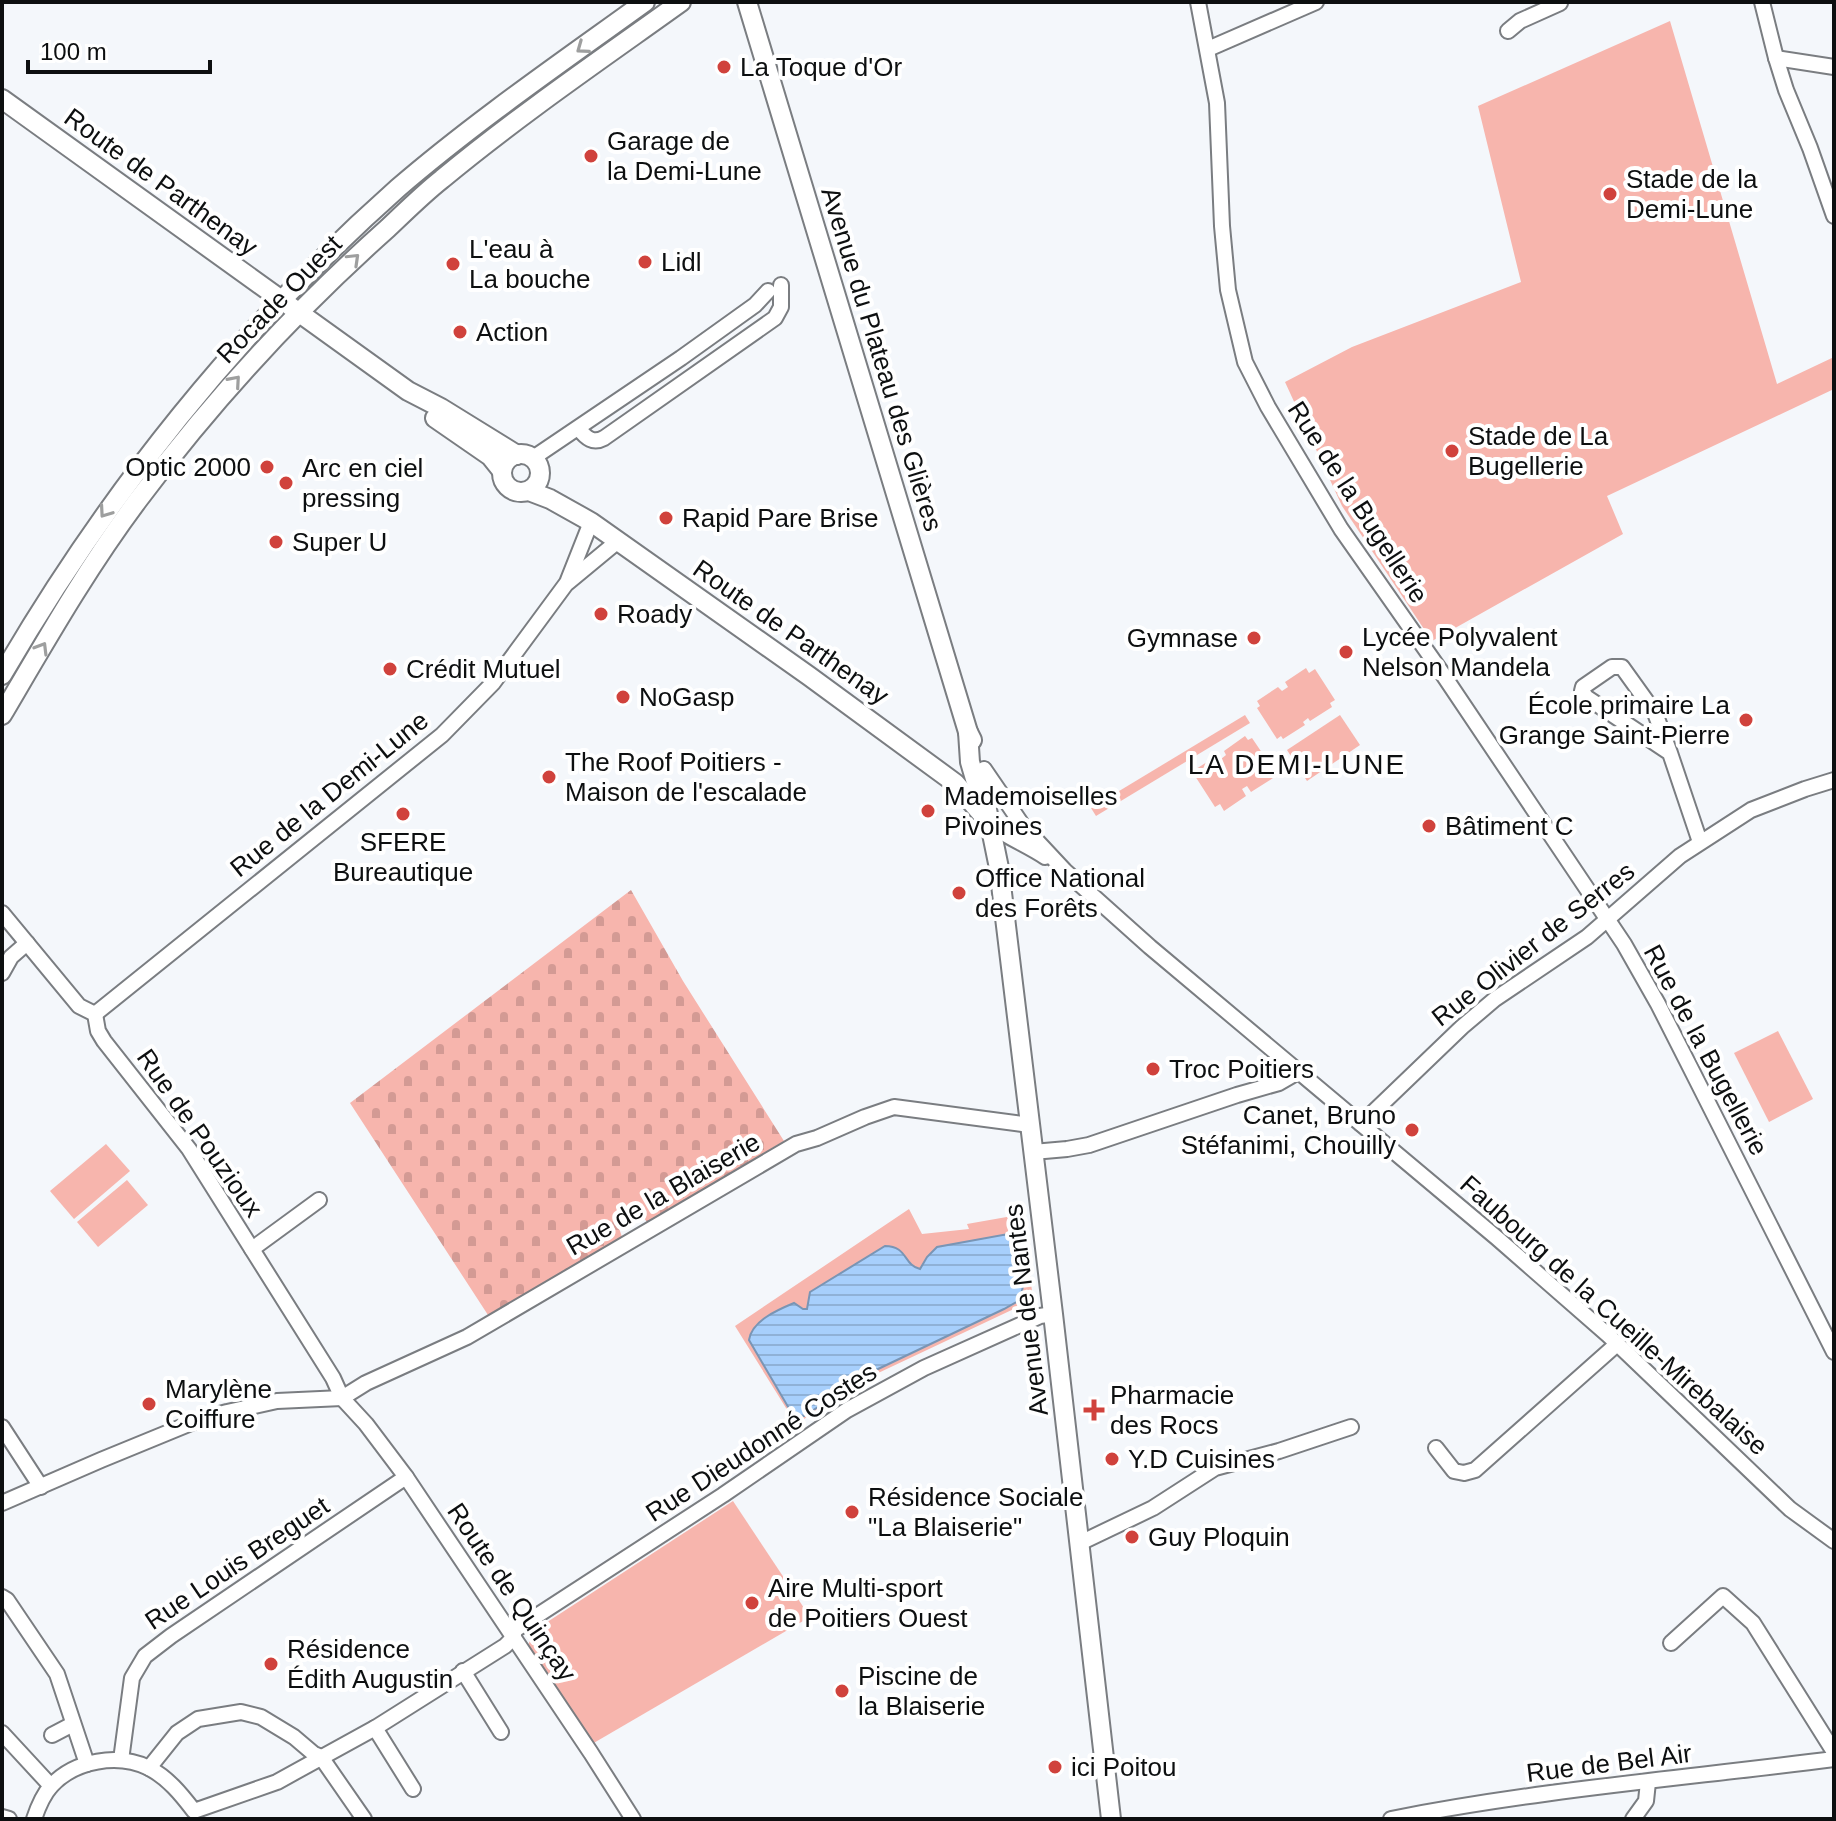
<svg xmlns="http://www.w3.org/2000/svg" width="1836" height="1821" font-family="Arial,sans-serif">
<defs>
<pattern id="cemetery-stones" width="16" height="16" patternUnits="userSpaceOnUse" patternTransform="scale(2)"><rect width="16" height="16" fill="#f7b5ad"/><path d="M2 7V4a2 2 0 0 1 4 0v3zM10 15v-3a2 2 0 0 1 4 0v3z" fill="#d39a94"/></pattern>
<pattern id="water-rules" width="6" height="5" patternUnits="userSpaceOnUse" patternTransform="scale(2)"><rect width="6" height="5" fill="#a7cffc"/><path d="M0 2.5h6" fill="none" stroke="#8fb1d7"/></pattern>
</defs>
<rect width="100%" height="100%" fill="#f4f7fb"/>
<g fill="#f7b5ad">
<polygon points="1670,21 1777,384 1834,357 1834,389 1607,496 1623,534 1432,641 1342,506 1285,382 1352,347 1521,282 1478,106"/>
<polygon points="1306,668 1309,673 1315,669 1335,700 1330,703 1332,707 1310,721 1308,718 1303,722 1305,725 1283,739 1281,736 1277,739 1257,708 1260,706 1257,701 1278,687 1282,691 1288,687 1285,682"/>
<polygon points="1245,715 1250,723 1096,816 1091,808"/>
<polygon points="1340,715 1360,745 1307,781 1287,750"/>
<polygon points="1245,736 1248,740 1252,738 1273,769 1269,772 1273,778 1251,792 1247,786 1242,789 1246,796 1224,811 1220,804 1215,807 1195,776 1199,773 1196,769 1218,755 1221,759 1226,755 1224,751"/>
<polygon points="1778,1031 1813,1099 1769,1122 1734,1053"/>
<polygon points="106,1144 130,1171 74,1219 50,1191"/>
<polygon points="127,1180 148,1205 98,1247 77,1222"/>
<polygon points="909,1209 922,1234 969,1229 967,1224 1023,1214 1033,1300 874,1375 796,1424 735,1326"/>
<polygon points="733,1501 810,1617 592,1744 528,1645 535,1630"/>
</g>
<polygon fill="url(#cemetery-stones)" points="631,890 683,981 784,1141 647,1222 644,1218 640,1216 629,1220 619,1228 622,1237 488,1315 350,1103"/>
<path fill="url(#water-rules)" stroke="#7995b5" stroke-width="2" d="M 1008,1234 L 1013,1239 L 1023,1286 L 1020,1300 L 1004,1309 L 876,1370 L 804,1416 L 794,1417 L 749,1340 C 752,1321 777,1310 794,1303 L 803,1309 L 807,1309 L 810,1292 L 885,1246 C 908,1246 903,1265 920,1269 L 927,1257 L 937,1247 Z"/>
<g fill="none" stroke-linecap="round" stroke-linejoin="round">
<defs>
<g id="minor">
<polyline points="1198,2 1217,103 1222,226 1228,290 1245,362 1268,407 1341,529 1440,670 1624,944 1658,1004 1690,1067 1834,1352"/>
<polyline points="1762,2 1776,58 1786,90 1810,148 1834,216"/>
<polyline points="1508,31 1520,21 1560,3"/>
<polyline points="1208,49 1316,2"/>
<polyline points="1776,58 1834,67"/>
<path d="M 579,429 C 586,438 593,444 604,438 L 775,318 L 781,307 L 781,285"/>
<polyline points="533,458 681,358 755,305 768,291"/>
<polyline points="568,580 591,522"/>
<polyline points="1670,753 1655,713 1622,667 1612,667 1583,687 1582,691 1586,697 1670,753 1700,842"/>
<polyline points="984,769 1023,826 1065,871 1150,947 1497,1238 1608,1335 1790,1509 1834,1541"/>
<path d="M 991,825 C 1008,838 1027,845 1045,857"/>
<polyline points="2,913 79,1006 95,1014 98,1031 104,1041 189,1149 333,1378 342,1398 366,1424 406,1477 591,1753 633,1819"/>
<polyline points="2,973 11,957 27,943"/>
<polyline points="95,1014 442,735 493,683 566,584 618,541"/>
<polyline points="1361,1124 1462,1027 1495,999 1587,937 1680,856 1751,810 1805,789 1834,780"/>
<polyline points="1033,1152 1067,1149 1089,1145 1237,1095 1279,1083 1298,1072"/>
<polyline points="252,1249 319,1200"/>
<polyline points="2,1427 41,1487"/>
<polyline points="1436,1448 1454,1471 1464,1473 1475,1470 1617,1344"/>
<polyline points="2,1503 101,1460 201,1419 227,1412 277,1401 342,1398 366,1383 467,1337 796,1144 817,1138 865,1117 894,1107 1030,1125"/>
<polyline points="1078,1544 1153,1508 1215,1468 1279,1451 1351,1427"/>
<polyline points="2,1597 7,1600 57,1674 87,1764"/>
<polyline points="1671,1643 1723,1596 1753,1623 1834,1752"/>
<polyline points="463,1671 501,1732"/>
<polyline points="375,1728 413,1789"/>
<polyline points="2,1733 51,1786"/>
<polyline points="52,1735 73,1724"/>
<polyline points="121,1760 132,1678 145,1656 171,1636 406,1477"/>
<polyline points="149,1768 177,1733 198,1719 241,1712 261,1717 294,1737 314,1754 321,1757 364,1819"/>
<polyline points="2,1817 9,1819"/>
<path d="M 34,1819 C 38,1807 43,1795 51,1786 C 75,1760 118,1753 149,1768 C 168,1778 181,1794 194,1811 L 277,1782 L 375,1728 L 505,1646 L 513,1638 L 515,1630 L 723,1495 L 847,1410 L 924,1368 L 1040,1316 L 1053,1314"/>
<path d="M 1391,1819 C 1537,1790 1686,1778 1834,1759"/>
<polyline points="1633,1819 1646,1801 1648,1782"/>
</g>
<g id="major">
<polyline points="747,2 968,732 972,740"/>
<polyline points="2,99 408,391 441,408 517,455"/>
<polyline points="435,418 490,456 502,471"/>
<circle cx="521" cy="473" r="19"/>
<polyline points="529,491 550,499 591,522 809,676 955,783 987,820"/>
<path d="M 2,675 C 109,491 239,329 398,188 C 476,121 562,62 645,2"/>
<path d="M 2,715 C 45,642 87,568 138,500 C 212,401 296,310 388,228 C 406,211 423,194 442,179 C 518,116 600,60 681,2"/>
<polyline points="968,732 970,762 975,779 984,795 999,868 1053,1314 1111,1819"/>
</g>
</defs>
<use href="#minor" stroke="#7a7d81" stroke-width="18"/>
<use href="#major" stroke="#7a7d81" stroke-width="22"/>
<use href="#minor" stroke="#fff" stroke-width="14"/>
<use href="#major" stroke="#fff" stroke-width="18"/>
</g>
<defs><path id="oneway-chevron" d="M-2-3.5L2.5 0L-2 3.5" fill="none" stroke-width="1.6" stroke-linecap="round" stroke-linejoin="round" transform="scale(2)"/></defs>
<g stroke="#9e9f9f">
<use href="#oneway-chevron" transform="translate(582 48) rotate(144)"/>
<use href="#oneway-chevron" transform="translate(354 259) rotate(-44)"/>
<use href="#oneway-chevron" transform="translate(235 381) rotate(-49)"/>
<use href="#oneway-chevron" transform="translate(105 512) rotate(125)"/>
<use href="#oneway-chevron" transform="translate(42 648) rotate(-59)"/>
</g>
<g fill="#d0423c" stroke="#fff" stroke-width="3">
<circle cx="724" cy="67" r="8"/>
<circle cx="591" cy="156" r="8"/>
<circle cx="1610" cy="194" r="8"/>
<circle cx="645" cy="262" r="8"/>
<circle cx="453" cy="264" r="8"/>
<circle cx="460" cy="332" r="8"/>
<circle cx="1452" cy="451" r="8"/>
<circle cx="267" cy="467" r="8"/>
<circle cx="286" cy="483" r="8"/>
<circle cx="666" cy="518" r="8"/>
<circle cx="276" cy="542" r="8"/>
<circle cx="601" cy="614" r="8"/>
<circle cx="1254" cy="638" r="8"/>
<circle cx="1346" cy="652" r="8"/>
<circle cx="390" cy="669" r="8"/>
<circle cx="623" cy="697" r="8"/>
<circle cx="1746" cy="720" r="8"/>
<circle cx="549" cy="777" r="8"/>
<circle cx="928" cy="811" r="8"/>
<circle cx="403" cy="814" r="8"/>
<circle cx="1429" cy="826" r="8"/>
<circle cx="959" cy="893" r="8"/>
<circle cx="1153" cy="1069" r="8"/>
<circle cx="1412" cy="1130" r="8"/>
<circle cx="149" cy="1404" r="8"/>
<path d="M1090 1398h8v8h8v8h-8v8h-8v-8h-8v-8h8z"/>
<circle cx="1112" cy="1459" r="8"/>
<circle cx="852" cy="1512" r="8"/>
<circle cx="1132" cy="1537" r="8"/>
<circle cx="752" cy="1603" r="8"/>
<circle cx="271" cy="1664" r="8"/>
<circle cx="842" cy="1691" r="8"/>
<circle cx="1055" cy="1767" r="8"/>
</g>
<g text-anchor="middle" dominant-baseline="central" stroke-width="8" stroke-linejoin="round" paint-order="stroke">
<g font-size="26" fill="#0d0f10" stroke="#fff" text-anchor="start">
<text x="740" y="67">La Toque d'Or</text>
<text x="607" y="141">Garage de<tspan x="607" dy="30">la Demi-Lune</tspan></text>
<text x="1626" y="179">Stade de la<tspan x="1626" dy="30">Demi-Lune</tspan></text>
<text x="469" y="249">L'eau à<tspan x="469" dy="30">La bouche</tspan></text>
<text x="661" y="262">Lidl</text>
<text x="476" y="332">Action</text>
<text x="1468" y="436">Stade de La<tspan x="1468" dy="30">Bugellerie</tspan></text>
<text x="251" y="467" text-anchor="end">Optic 2000</text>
<text x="302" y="468">Arc en ciel<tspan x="302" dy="30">pressing</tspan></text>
<text x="682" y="518">Rapid Pare Brise</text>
<text x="292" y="542">Super U</text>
<text x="617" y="614">Roady</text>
<text x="1362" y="637">Lycée Polyvalent<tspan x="1362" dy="30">Nelson Mandela</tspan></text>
<text x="1238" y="638" text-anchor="end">Gymnase</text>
<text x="406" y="669">Crédit Mutuel</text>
<text x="639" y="697">NoGasp</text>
<text x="1730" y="705" text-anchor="end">École primaire La<tspan x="1730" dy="30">Grange Saint-Pierre</tspan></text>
<text x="565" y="762">The Roof Poitiers -<tspan x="565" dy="30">Maison de l'escalade</tspan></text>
<text x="944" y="796">Mademoiselles<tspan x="944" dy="30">Pivoines</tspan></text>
<text x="1445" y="826">Bâtiment C</text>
<text x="403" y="842" text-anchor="middle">SFERE<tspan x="403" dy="30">Bureautique</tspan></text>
<text x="975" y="878">Office National<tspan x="975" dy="30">des Forêts</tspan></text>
<text x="1169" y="1069">Troc Poitiers</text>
<text x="1396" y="1115" text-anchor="end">Canet, Bruno<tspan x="1396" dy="30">Stéfanimi, Chouilly</tspan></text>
<text x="165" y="1389">Marylène<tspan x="165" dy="30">Coiffure</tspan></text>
<text x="1110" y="1395">Pharmacie<tspan x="1110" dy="30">des Rocs</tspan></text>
<text x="1128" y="1459">Y.D Cuisines</text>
<text x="868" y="1497">Résidence Sociale<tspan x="868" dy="30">"La Blaiserie"</tspan></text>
<text x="1148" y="1537">Guy Ploquin</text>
<text x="768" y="1588">Aire Multi-sport<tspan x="768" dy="30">de Poitiers Ouest</tspan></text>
<text x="287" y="1649">Résidence<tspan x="287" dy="30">Édith Augustin</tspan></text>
<text x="858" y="1676">Piscine de<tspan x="858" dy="30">la Blaiserie</tspan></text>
<text x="1071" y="1767">ici Poitou</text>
</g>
<g font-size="26" fill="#0d0f10" stroke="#fff">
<text transform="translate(161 182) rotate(36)">Route de Parthenay</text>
<text transform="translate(279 299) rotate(-46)">Rocade Ouest</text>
<text transform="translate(882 359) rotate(73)">Avenue du Plateau des Glières</text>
<text transform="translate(1358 502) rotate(57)">Rue de la Bugellerie</text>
<text transform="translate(791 632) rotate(35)">Route de Parthenay</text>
<text transform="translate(329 794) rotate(-39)">Rue de la Demi-Lune</text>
<text transform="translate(1533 944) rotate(-38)">Rue Olivier de Serres</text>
<text transform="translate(1706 1050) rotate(62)">Rue de la Bugellerie</text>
<text transform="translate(200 1133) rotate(55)">Rue de Pouzioux</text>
<text transform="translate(663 1194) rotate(-30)">Rue de la Blaiserie</text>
<text transform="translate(1026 1310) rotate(-97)">Avenue de Nantes</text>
<text transform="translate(1614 1315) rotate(42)">Faubourg de la Cueille-Mirebalaise</text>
<text transform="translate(761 1442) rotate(-33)">Rue Dieudonné Costes</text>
<text transform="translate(237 1563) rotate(-34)">Rue Louis Breguet</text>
<text transform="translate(512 1592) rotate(56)">Route de Quinçay</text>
<text transform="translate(1609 1763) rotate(-7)">Rue de Bel Air</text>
</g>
<g font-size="28" letter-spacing="2" fill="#0d0f10" stroke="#fff">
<text x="1297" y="764">LA DEMI-LUNE</text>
</g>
</g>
<rect width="1836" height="1821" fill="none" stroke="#0d0f10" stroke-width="8"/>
<path d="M28 60v12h182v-12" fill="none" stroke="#0d0f10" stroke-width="4"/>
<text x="40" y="60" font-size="24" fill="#0d0f10" stroke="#ffffff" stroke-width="6" paint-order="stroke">100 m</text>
</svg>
